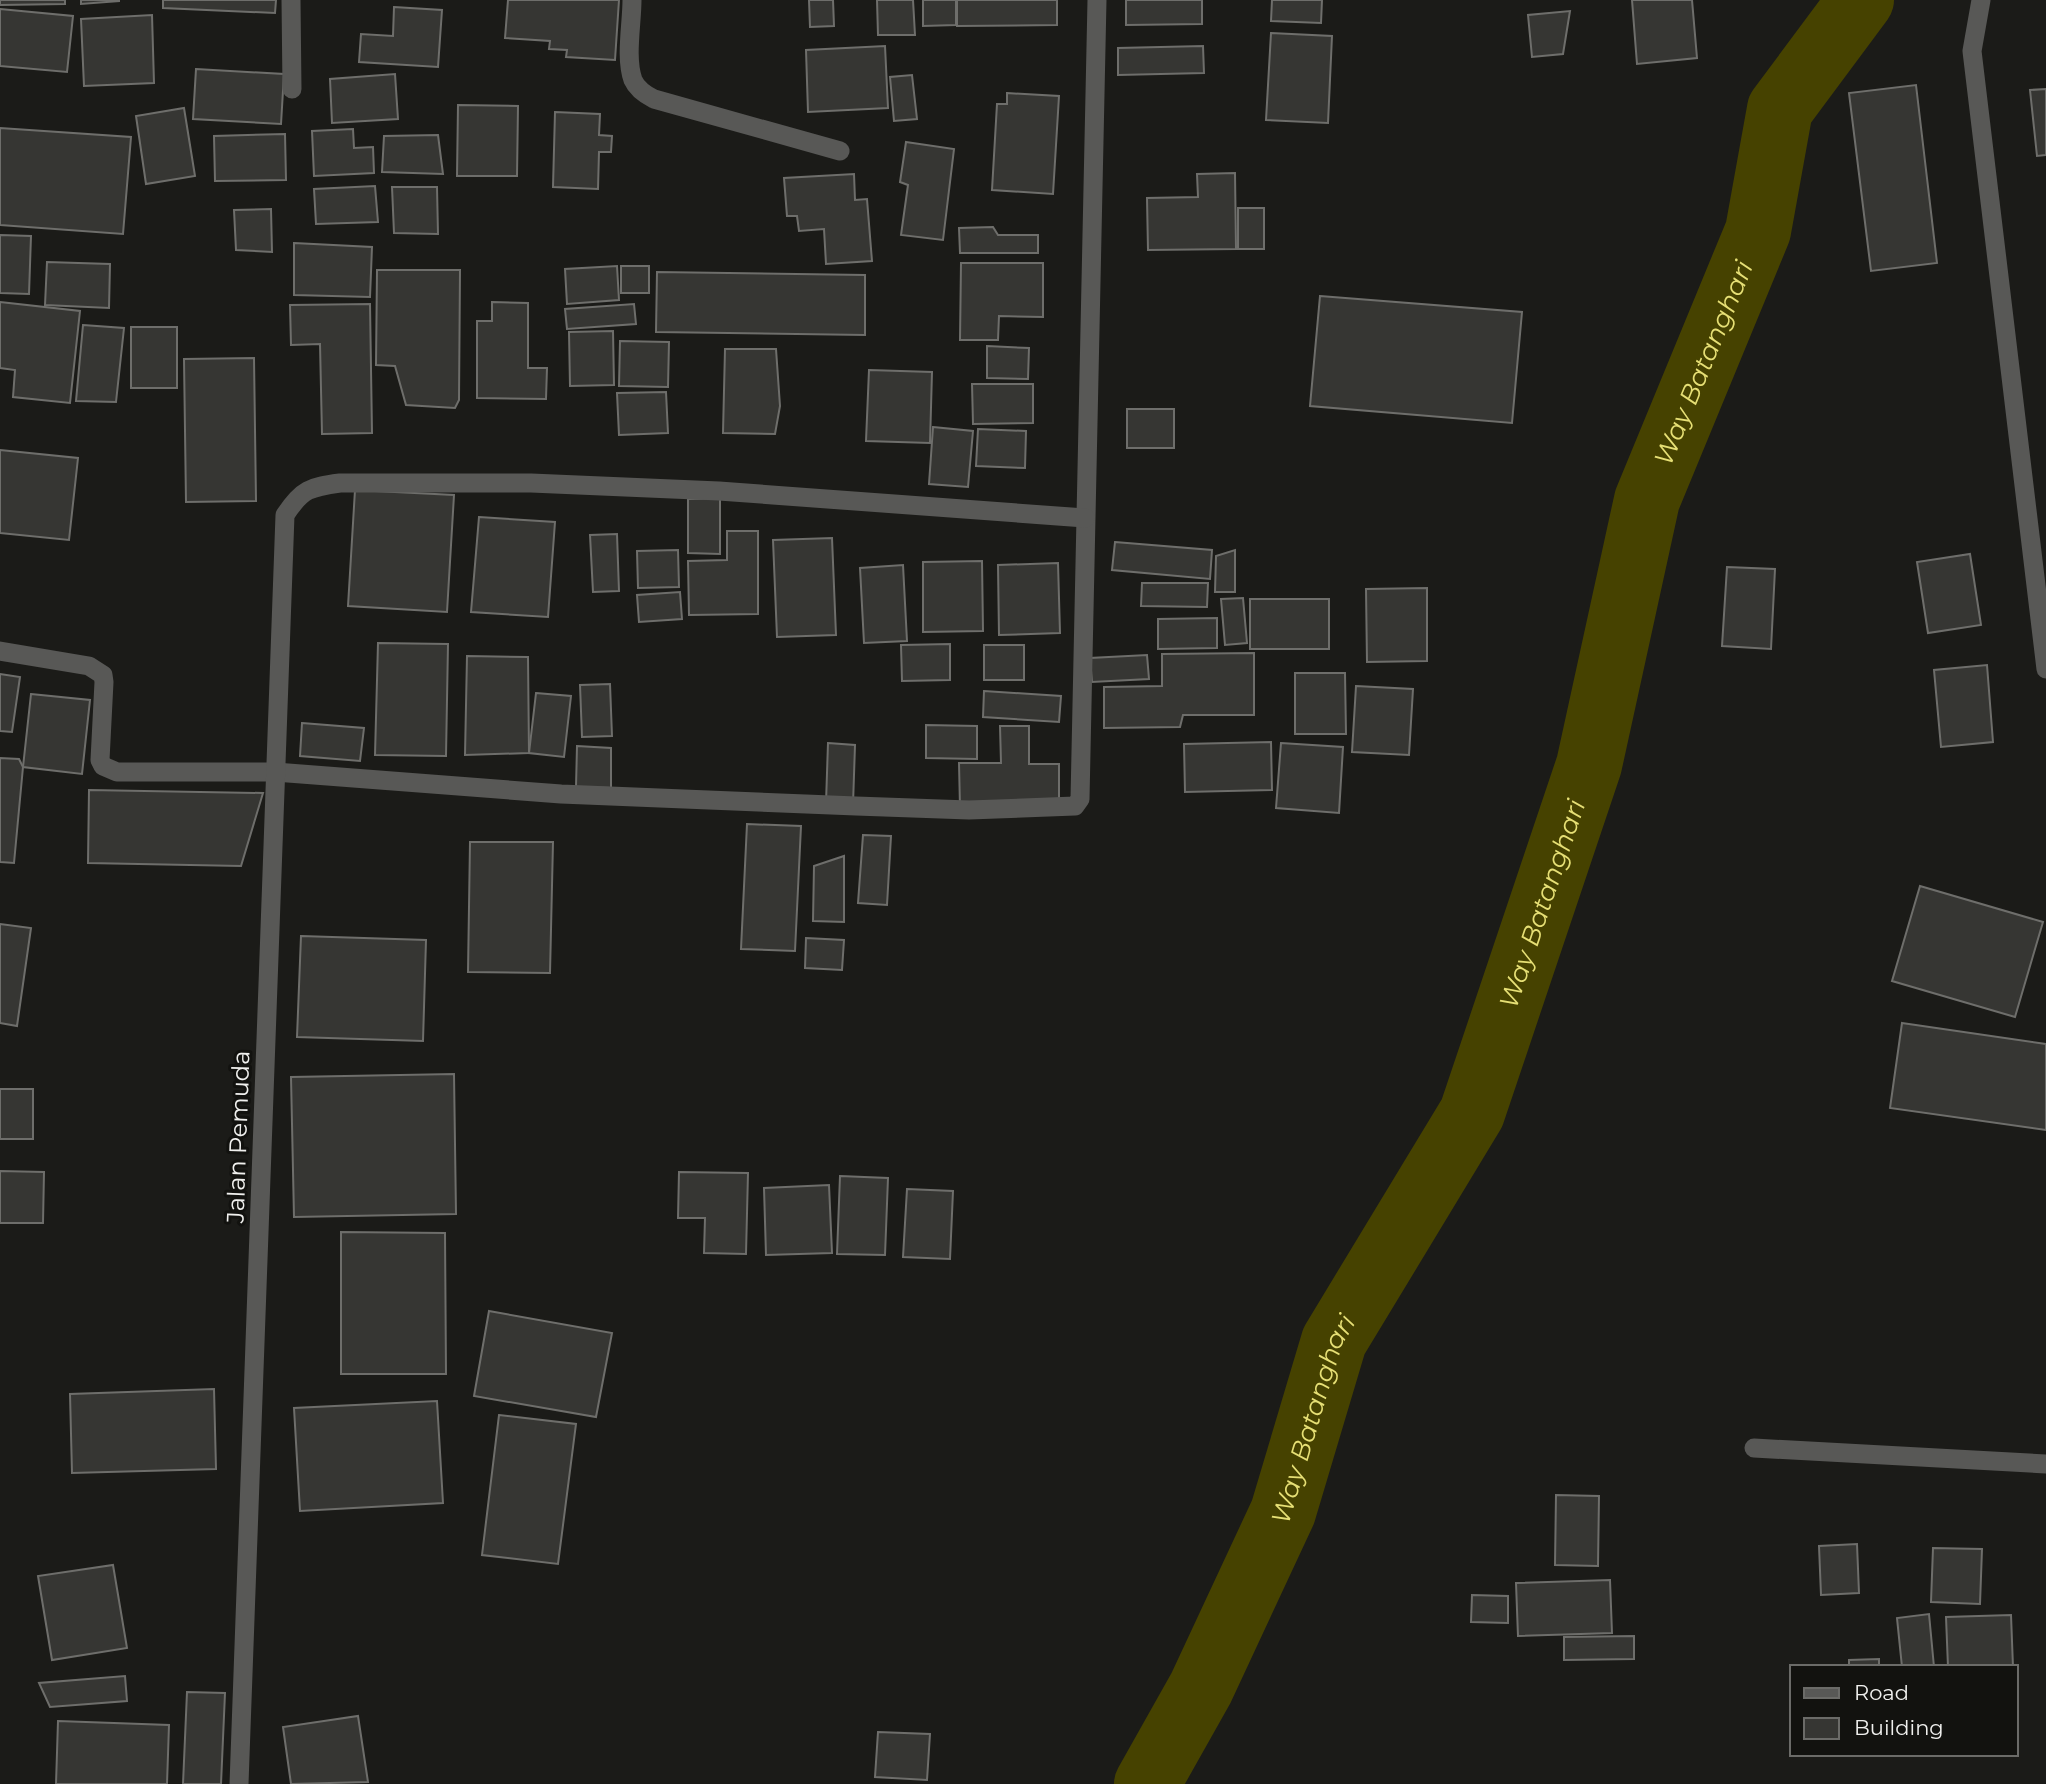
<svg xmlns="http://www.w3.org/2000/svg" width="2046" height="1784" font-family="Montserrat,sans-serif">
<rect width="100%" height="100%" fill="#1b1b18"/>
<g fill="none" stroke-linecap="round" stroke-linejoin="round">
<path stroke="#464200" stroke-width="66" id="s1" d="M 1147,1784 L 1201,1688 L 1283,1512 L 1334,1341 L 1472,1113 L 1589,765 L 1647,500 L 1758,231 L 1780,109 L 1861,0"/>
</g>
<g fill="#363633" stroke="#6e6e6b" stroke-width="2">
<polygon points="0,0 65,0 65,4 0,5"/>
<polygon points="81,0 119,0 119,1 81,4"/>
<polygon points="163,0 276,0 275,13 163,8"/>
<polygon points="508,0 619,0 615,60 566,57 567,50 549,49 550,41 505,38"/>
<polygon points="809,0 833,0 834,26 810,27"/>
<polygon points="877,0 913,0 915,35 878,35"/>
<polygon points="923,0 956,0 956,25 923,26"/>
<polygon points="957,0 1057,0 1057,25 957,26"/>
<polygon points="1126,0 1202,0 1202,24 1126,25"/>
<polygon points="1272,0 1322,0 1321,23 1271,21"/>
<polygon points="1632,0 1692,0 1697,58 1637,64"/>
<polygon points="394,7 442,10 438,67 359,62 361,34 393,36"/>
<polygon points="0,9 73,16 67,72 0,66"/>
<polygon points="1570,11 1563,54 1532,57 1528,15"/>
<polygon points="152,15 154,83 84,86 81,19"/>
<polygon points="1271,33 1332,36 1328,123 1266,120"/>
<polygon points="885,46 888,108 808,112 806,50"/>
<polygon points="1203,46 1204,73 1118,75 1118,48"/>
<polygon points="196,69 284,74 281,124 193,119"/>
<polygon points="395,74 398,119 332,123 330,79"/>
<polygon points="912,75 917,119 894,121 890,77"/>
<polygon points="1916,85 1937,263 1871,271 1849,93"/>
<polygon points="2046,89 2046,155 2037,156 2030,90"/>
<polygon points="1007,93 1059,96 1053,194 992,190 997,104 1007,104"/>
<polygon points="458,105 518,106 517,176 457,176"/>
<polygon points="184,108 195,176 146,184 136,116"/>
<polygon points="555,112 600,114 599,135 612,136 611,152 599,152 598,189 553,187"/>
<polygon points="0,128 131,137 123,234 0,225"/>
<polygon points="353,129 354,148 373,147 374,173 314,176 312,131"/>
<polygon points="285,134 286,180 215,181 214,136"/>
<polygon points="438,135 443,174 382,172 384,136"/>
<polygon points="906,142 954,149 943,240 901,235 908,185 900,182"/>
<polygon points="1235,173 1236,249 1148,250 1147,198 1198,197 1197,174"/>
<polygon points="854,174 855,200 867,199 872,261 826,264 824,229 799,231 797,216 787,216 784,178"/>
<polygon points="375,186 378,222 316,224 314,189"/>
<polygon points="392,187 437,187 438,234 394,233"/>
<rect x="1238" y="208" width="26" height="41"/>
<polygon points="271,209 272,252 236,250 234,210"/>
<polygon points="993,227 998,235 1038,235 1038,253 960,253 959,228"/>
<polygon points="0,235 31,236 29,294 0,293"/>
<polygon points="294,243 372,247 370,297 294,295"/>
<polygon points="47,262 110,264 109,308 45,305"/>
<polygon points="961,263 1043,263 1043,317 999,316 998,340 960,340"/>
<polygon points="617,266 619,300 567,304 565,269"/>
<rect x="621" y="266" width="28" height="27"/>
<polygon points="377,270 460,270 459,400 455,408 406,405 395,366 376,365"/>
<polygon points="657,272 865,275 865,335 656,332"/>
<polygon points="1320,296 1522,312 1512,423 1310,406"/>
<polygon points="0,302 80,311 70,403 13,397 15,370 0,368"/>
<polygon points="492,302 528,303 528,368 547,368 546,399 477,398 477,321 492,321"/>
<polygon points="370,304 372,433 322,434 320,344 291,345 290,305"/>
<polygon points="634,304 636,324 567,329 565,309"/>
<polygon points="83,325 124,328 116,402 76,401"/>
<rect x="131" y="327" width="46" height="61"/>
<polygon points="613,331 614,385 570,386 569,332"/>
<polygon points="620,341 669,342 668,387 619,386"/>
<polygon points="987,346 1029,348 1028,379 987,378"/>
<polygon points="725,349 776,349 780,406 775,434 723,433"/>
<polygon points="254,358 256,501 186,502 184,359"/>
<polygon points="869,370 932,372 930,443 866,441"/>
<polygon points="972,384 1033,384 1033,423 973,424"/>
<polygon points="666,392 668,433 619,435 617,393"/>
<rect x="1127" y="409" width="47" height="39"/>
<polygon points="933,427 973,431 968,487 929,484"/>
<polygon points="978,429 1026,431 1025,468 976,466"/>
<polygon points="0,450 78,458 69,540 0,533"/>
<polygon points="355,490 454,495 447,612 348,606"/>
<polygon points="720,498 720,554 688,553 688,499"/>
<polygon points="479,517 555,522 548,617 471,612"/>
<polygon points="727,531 758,531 758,614 689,615 688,561 727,560"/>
<polygon points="617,534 619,591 593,592 590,535"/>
<polygon points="832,538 836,635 777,637 773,540"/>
<polygon points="1115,542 1212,550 1210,579 1112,570"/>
<polygon points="678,550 679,587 638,588 637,551"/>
<polygon points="1235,550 1235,592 1215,592 1216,556"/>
<polygon points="1970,554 1981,625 1928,633 1917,562"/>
<polygon points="982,561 983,631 923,632 923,562"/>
<polygon points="1058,563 1060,633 999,635 998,565"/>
<polygon points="903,565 907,641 864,643 860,568"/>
<polygon points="1727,567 1775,569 1771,649 1722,646"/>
<polygon points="1142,583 1208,583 1207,607 1141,606"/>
<polygon points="1427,588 1427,661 1367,662 1366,589"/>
<polygon points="680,592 682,619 639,622 637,595"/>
<polygon points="1243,598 1247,643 1225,645 1221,599"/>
<rect x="1250" y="599" width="79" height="50"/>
<polygon points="1217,618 1217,648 1158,649 1158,619"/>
<polygon points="378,643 448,644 446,756 375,755"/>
<polygon points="950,644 950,680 902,681 901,645"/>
<rect x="984" y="645" width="40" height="35"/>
<polygon points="1254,653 1254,715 1183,715 1180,727 1104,728 1104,687 1162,686 1162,654"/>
<polygon points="1147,655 1149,679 1092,682 1090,658"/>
<polygon points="467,656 528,657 529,753 465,755"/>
<polygon points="1987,665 1993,742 1941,747 1934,670"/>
<polygon points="1295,673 1345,673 1346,734 1295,734"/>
<polygon points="0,674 20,677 12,732 0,731"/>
<polygon points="610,684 612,736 582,737 580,685"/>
<polygon points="1356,686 1413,689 1409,755 1352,752"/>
<polygon points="984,691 1061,696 1059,722 983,717"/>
<polygon points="536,693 571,696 564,757 529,753"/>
<polygon points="31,694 90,700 82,774 23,767"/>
<polygon points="302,723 364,728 360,761 300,756"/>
<polygon points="926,725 977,726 977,759 926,758"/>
<polygon points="1000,726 1029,726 1029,764 1059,764 1059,807 960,807 959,763 1001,763"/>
<polygon points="1271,742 1272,790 1185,792 1184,744"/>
<polygon points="828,743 855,745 853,805 826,803"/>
<polygon points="1281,743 1343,747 1339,813 1276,808"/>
<polygon points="577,746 611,748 611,788 576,787"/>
<polygon points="0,758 19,759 23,767 14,863 0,862"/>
<polygon points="89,790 263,793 241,866 88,863"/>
<polygon points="747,824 801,826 795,951 741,949"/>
<polygon points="863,835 891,836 887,905 858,903"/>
<polygon points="470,842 553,842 550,973 468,972"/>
<polygon points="844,856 844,922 813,921 814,866"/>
<polygon points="1920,886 2043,922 2015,1017 1892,981"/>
<polygon points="0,924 31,928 17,1026 0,1023"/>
<polygon points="301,936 426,940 423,1041 297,1037"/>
<polygon points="806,938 844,940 842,970 805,968"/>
<polygon points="1902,1023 2046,1044 2046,1130 1890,1108"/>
<polygon points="454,1074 456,1214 294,1217 291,1077"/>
<rect x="0" y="1089" width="33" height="50"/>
<polygon points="0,1171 44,1172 43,1223 0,1223"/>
<polygon points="679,1172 748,1173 746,1254 704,1253 705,1218 678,1218"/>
<polygon points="840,1176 888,1178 885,1255 837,1254"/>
<polygon points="829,1185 832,1253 766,1255 764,1188"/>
<polygon points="907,1189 953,1191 950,1259 903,1257"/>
<polygon points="341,1232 445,1233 446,1374 341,1374"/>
<polygon points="489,1311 612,1333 596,1417 474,1396"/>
<polygon points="214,1389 216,1469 72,1473 70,1394"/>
<polygon points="437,1401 443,1503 300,1511 294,1408"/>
<polygon points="499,1415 576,1424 558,1564 482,1555"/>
<polygon points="1556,1495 1599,1496 1598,1566 1555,1565"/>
<polygon points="1857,1544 1859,1593 1821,1595 1819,1546"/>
<polygon points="1933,1548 1982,1549 1980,1604 1931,1602"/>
<polygon points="113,1565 127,1648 52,1660 38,1576"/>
<polygon points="1610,1580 1612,1633 1518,1636 1516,1583"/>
<polygon points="1472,1595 1508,1596 1508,1623 1471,1622"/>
<polygon points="1929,1614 1934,1667 1902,1667 1897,1618"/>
<polygon points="2011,1615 2013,1667 1948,1667 1946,1617"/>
<polygon points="1634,1636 1634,1659 1564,1660 1564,1637"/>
<polygon points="1879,1659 1879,1667 1849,1667 1849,1660"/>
<polygon points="125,1676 127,1701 50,1707 39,1683"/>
<polygon points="187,1692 225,1693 221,1784 183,1784"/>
<polygon points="358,1716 368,1782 291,1784 283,1727"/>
<polygon points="58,1721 169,1725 167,1784 56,1784"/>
<polygon points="878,1732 930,1734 927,1780 875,1777"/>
</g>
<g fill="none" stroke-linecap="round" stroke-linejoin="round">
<g stroke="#585856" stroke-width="19">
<polyline points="291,0 292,89"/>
<path d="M 632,0 C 632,24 625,58 633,80 C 637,89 646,95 654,99 L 840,151"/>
<polyline points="1981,0 1972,51 2046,669"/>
<polyline points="0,651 89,666 103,675 104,682 100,760 103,766 117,772 275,772 561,794 856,806 969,810 1075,806 1080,799 1097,0"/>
<polyline points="1754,1448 2046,1464"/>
<path d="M 239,1784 L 285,515 C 302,489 310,487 340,483 L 531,483 L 719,491 L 1085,518"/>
</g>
</g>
<g text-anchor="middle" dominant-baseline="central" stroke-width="6" stroke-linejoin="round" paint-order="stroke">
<g font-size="24" fill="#f0f0ee" stroke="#12120f">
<text transform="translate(238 1137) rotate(-88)">Jalan Pemuda</text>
</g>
<g font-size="26" font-style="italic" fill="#e6df75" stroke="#12120f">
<text stroke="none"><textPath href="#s1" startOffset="1536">Way Batanghari</textPath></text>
<text stroke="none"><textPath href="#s1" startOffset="970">Way Batanghari</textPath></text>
<text stroke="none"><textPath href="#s1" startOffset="402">Way Batanghari</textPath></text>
</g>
</g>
<rect x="1790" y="1665" width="228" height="91" fill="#12120f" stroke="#6b6b68" stroke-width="2"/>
<rect x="1804" y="1688" width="35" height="10" fill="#585856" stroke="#6b6b68" stroke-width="2"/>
<text x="1854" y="1700" font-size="21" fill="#f0f0ee">Road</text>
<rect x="1804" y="1718" width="35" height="21" fill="#363633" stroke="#6b6b68" stroke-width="2"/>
<text x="1854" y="1735" font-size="21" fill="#f0f0ee">Building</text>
</svg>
